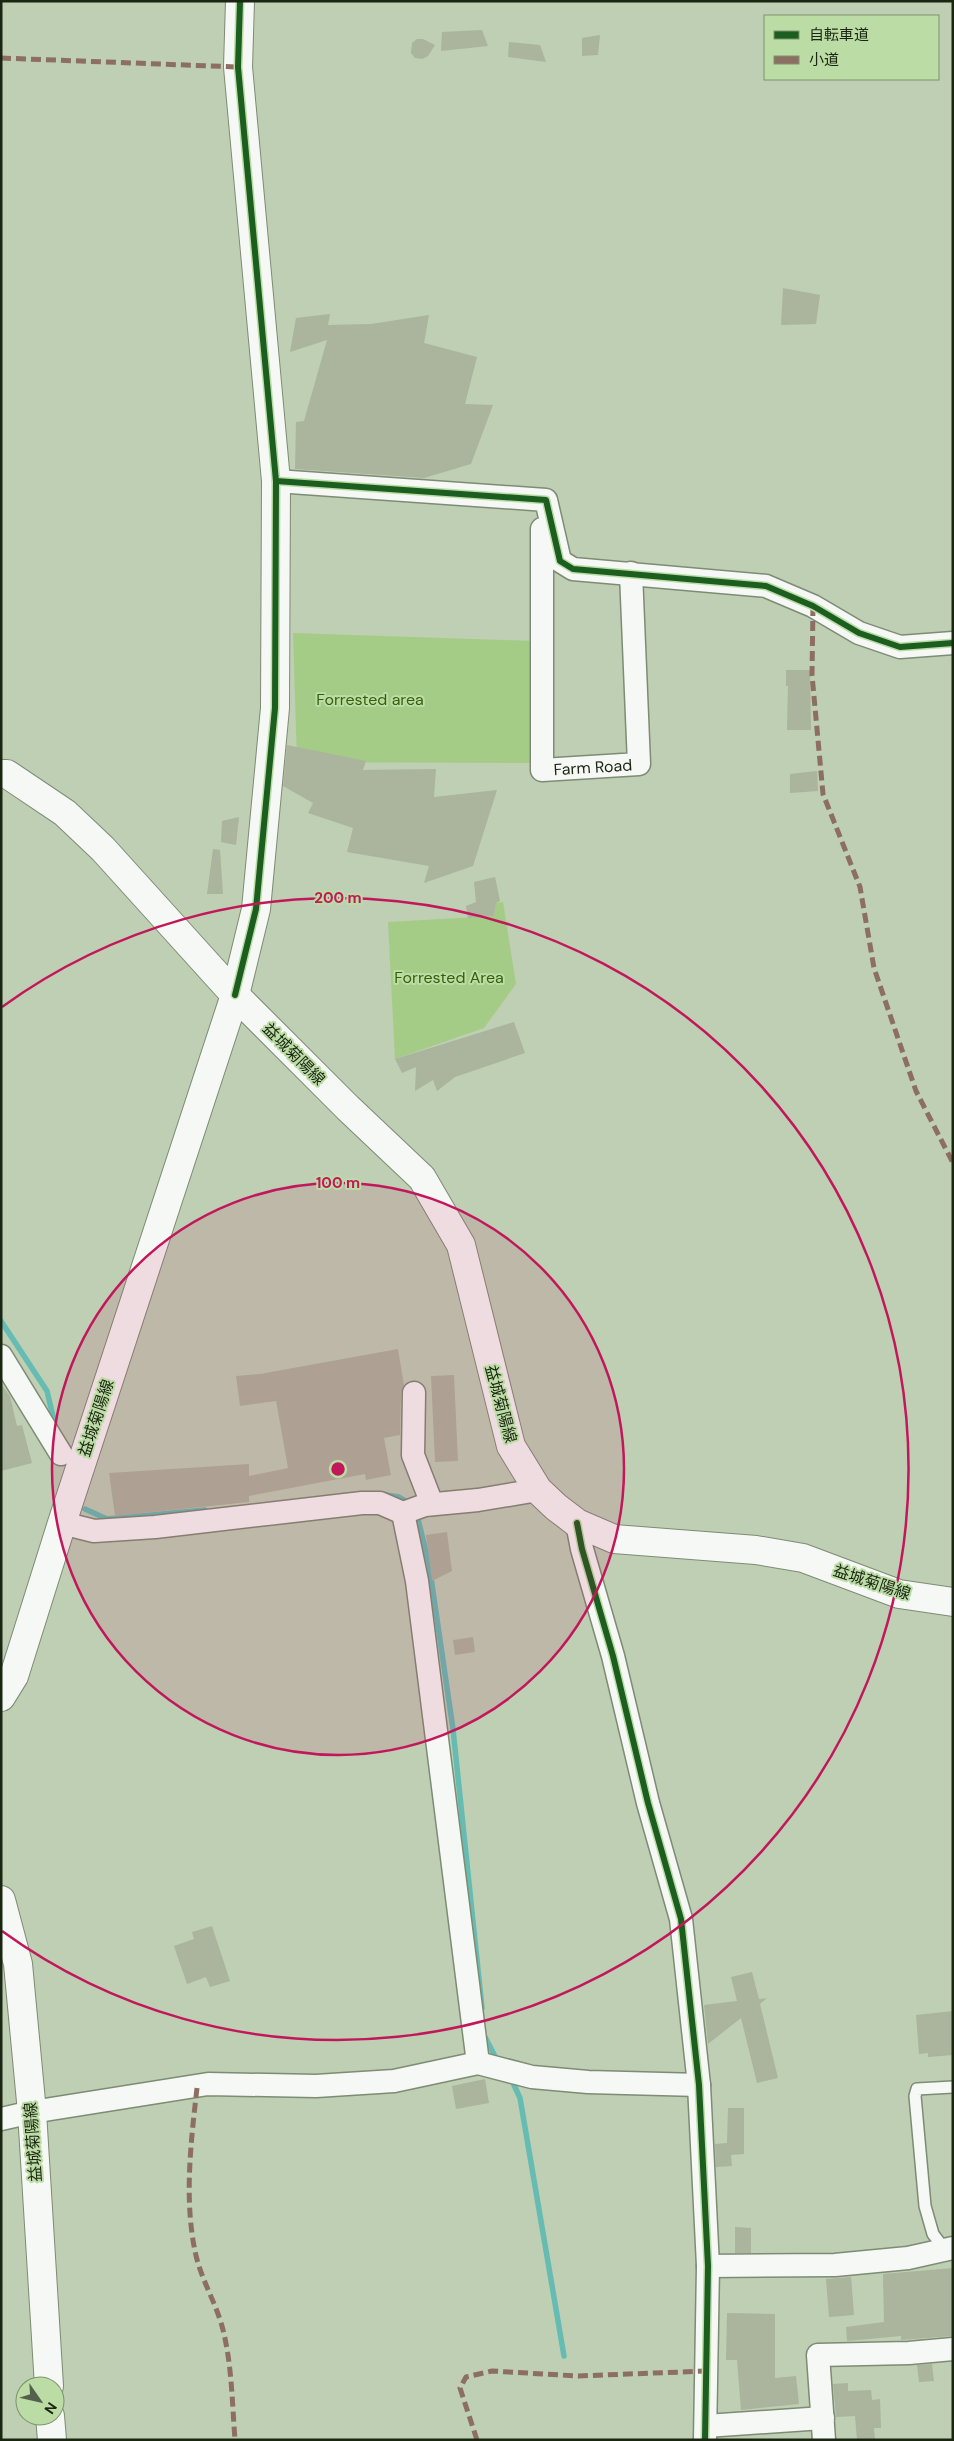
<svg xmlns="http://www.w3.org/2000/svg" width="954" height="2441" font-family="'DM Sans','Noto Sans JP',sans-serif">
<rect width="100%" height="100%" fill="#becfb3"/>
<g fill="#a5cc86">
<polygon points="293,633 535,641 537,763 297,762"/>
<polygon points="503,902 516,984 484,1028 395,1059 388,922 494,916 496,903"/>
</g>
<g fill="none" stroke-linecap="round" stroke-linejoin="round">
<g stroke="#66bcb2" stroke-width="5.5">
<polyline points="1,1321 47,1391 55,1425"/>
<polyline points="386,1495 399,1497 409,1503"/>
<polyline points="85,1509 107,1519 205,1510"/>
<polyline points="417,1515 429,1564 453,1729 482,2008"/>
<polyline points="485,2037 498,2062"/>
<polyline points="514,2085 520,2098 564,2356"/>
</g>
</g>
<g fill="#abb49c">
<polygon points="482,30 488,46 441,51 442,32"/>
<polygon points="600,35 598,55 582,56 582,38"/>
<polygon points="417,39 423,39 435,45 428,56 422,59 415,58 411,53 412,43"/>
<polygon points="509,42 540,45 546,62 508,57"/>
<polygon points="783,288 820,295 816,324 781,325"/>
<polygon points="330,314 328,325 371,324 429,315 424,343 477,357 465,404 493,405 471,464 424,478 295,469 296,422 304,421 327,340 290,352 296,318"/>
<polygon points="786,670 810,670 811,730 787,730 788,686 786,686"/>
<polygon points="287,745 366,761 363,770 436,769 434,797 497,790 473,866 424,883 429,866 347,852 353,828 308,813 313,803 283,786"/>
<polygon points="817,771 818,791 790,793 790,774"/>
<polygon points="239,817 236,845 221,842 222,821"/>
<polygon points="213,849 220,850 223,894 207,894"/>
<polygon points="495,877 500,901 496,903 494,916 468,918 466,906 476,902 474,882"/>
<polygon points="514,1022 525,1053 455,1077 437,1091 433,1080 415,1091 416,1067 402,1073 395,1059"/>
<polygon points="398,1349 404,1385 401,1393 400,1435 384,1438 391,1475 366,1480 365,1474 249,1496 249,1502 115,1516 109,1473 249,1464 249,1476 288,1468 276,1401 240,1406 236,1376 260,1374"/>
<polygon points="454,1375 458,1461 435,1462 431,1376"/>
<polygon points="1,1384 10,1396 17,1426 22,1425 32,1463 1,1471"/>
<polygon points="447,1532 452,1571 432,1581 426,1535"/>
<polygon points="473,1637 475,1652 455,1655 453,1640"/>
<polygon points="212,1926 230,1981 210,1987 206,1977 187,1984 174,1946 194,1939 192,1932"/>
<polygon points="752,1972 759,1999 767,1998 760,2004 778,2078 757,2083 741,2018 708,2044 704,2005 737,2001 731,1977"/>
<polygon points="953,2011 953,2055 928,2057 928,2053 919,2054 916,2015"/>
<polygon points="485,2079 489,2103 456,2109 452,2086"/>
<polygon points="728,2108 744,2108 744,2154 731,2155 732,2166 716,2167 715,2144 727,2143"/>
<polygon points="735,2227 751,2228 751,2253 735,2253"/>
<polygon points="953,2268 953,2336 901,2340 901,2336 847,2341 846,2327 884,2322 883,2274"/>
<polygon points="851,2277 854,2315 829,2317 826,2279"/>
<polygon points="727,2313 775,2314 775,2378 796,2376 799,2404 741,2410 737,2360 726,2360"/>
<polygon points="932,2364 934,2381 919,2382 917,2365"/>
<polygon points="848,2383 848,2391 871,2390 872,2400 880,2399 881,2428 874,2428 875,2440 857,2440 855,2416 836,2417 833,2384"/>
</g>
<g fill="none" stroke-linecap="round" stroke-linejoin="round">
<defs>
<polyline id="lane" points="946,2251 933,2234 925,2206 915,2096 917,2089 953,2087"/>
<g id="street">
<polyline points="276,481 546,500 560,561 573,569 766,586 813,606 859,633 900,647 953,643"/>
<path id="s1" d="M 542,529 L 542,770 L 639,764 L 631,573"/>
<polyline points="1,1356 61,1454"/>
<polyline points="414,1393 413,1455 432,1504"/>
<polyline points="403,1513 417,1581 478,2063"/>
<polyline points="62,1523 94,1531 155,1527 362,1503 380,1503 403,1513 425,1505 478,1500 538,1490"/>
<polyline points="577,1523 582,1549 613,1656 648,1803 681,1919 699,2085 708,2266 705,2440"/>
<polyline points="1,2119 32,2112 208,2084 316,2086 394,2081 478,2063 532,2077 588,2082 699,2085"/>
<polyline points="708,2266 835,2265 908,2258 953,2248"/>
<polyline points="706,2426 823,2418"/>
<polyline points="824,2440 818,2355 909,2353 953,2349"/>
</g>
<g id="secondary">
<polyline points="1,774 7,774 65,813 103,849 235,995 348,1108 422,1178 461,1245 511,1446 538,1490 556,1507 577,1523 614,1539 756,1550 803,1558 899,1594 953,1602"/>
<polyline points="1,1697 14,1676 62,1523 235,995 256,909 275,708 276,481 238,67 240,1"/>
<polyline points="1,1900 18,1964 32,2112 49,2386"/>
<polyline points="50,2416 52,2440"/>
</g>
</defs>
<use href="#lane" stroke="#7e8b75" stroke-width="14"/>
<use href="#street" stroke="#7e8b75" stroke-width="25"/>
<use href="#secondary" stroke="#7e8b75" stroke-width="30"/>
<use href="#lane" stroke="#f5f8f4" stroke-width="11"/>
<use href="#street" stroke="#f5f8f4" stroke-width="22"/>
<use href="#secondary" stroke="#f5f8f4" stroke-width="28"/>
<g stroke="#8d6e63" stroke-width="5" stroke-dasharray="10 5" stroke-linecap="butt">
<polyline points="1,58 238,67"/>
<polyline points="813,606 812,675 823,794 860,887 874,968 916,1091 953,1163"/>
<path d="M 197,2088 C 191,2141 184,2198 195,2251 C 200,2277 215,2301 222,2326 C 232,2363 232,2402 235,2440"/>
<polyline points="477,2440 460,2388 466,2377 492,2371 578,2376 707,2371"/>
</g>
<defs>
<g id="cycleway">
<polyline points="276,481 546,500 560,561 573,569 766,586 813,606 859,633 900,647 953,643"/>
<polyline points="235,995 256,909 275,708 276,481 238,67 240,1"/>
<polyline points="577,1523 582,1549 613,1656 648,1803 681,1919 699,2085 708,2266 705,2440"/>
</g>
</defs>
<use href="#cycleway" stroke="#bcdca6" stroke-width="9"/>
<use href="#cycleway" stroke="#1b5e20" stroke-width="6"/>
</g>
<circle cx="338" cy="1469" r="286" fill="#c2185b" fill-opacity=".12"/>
<g fill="none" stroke="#c2185b" stroke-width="2.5">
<circle cx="338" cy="1469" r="286"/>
<path d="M2 1007A571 571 0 1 1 2 1931"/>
</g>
<g text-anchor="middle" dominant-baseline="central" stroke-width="4" stroke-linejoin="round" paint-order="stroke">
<g font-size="16" fill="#365f06" stroke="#bcdca6">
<text x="370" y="699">Forrested area</text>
<text x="449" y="977">Forrested Area</text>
</g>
<g font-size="16" fill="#1b2612" stroke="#bcdca6">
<text stroke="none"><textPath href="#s1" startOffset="292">Farm Road</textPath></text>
<text transform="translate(294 1054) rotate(45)">益城菊陽線</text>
<text transform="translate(501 1404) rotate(75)">益城菊陽線</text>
<text transform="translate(96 1418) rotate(-72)">益城菊陽線</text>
<text transform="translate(872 1582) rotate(18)">益城菊陽線</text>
<text transform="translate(33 2142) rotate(-94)">益城菊陽線</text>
</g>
</g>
<circle cx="338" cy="1469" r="8" fill="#c2185b" stroke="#bcdca6" stroke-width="2.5"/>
<g font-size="15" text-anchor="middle" font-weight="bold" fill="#c2185b" stroke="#bcdca6" stroke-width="4" stroke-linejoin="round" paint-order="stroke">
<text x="338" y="903">200 m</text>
<text x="338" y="1188">100 m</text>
</g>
<rect width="954" height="2441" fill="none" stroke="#1b2612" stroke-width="5"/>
<rect x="764" y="15" width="175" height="65" fill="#bcdca6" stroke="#7c936b"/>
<rect x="774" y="31" width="25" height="8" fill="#1b5e20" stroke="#7c936b"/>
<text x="809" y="40" font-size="15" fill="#1b2612">自転車道</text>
<rect x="774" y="56" width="25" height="8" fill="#8d6e63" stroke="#7c936b"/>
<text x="809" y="65" font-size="15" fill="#1b2612">小道</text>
<g transform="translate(40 2401) rotate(124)"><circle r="24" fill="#bcdca6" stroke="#7c936b"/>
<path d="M0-4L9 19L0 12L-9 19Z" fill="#54614a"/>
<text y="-8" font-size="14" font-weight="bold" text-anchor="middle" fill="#1b2612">N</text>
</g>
</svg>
